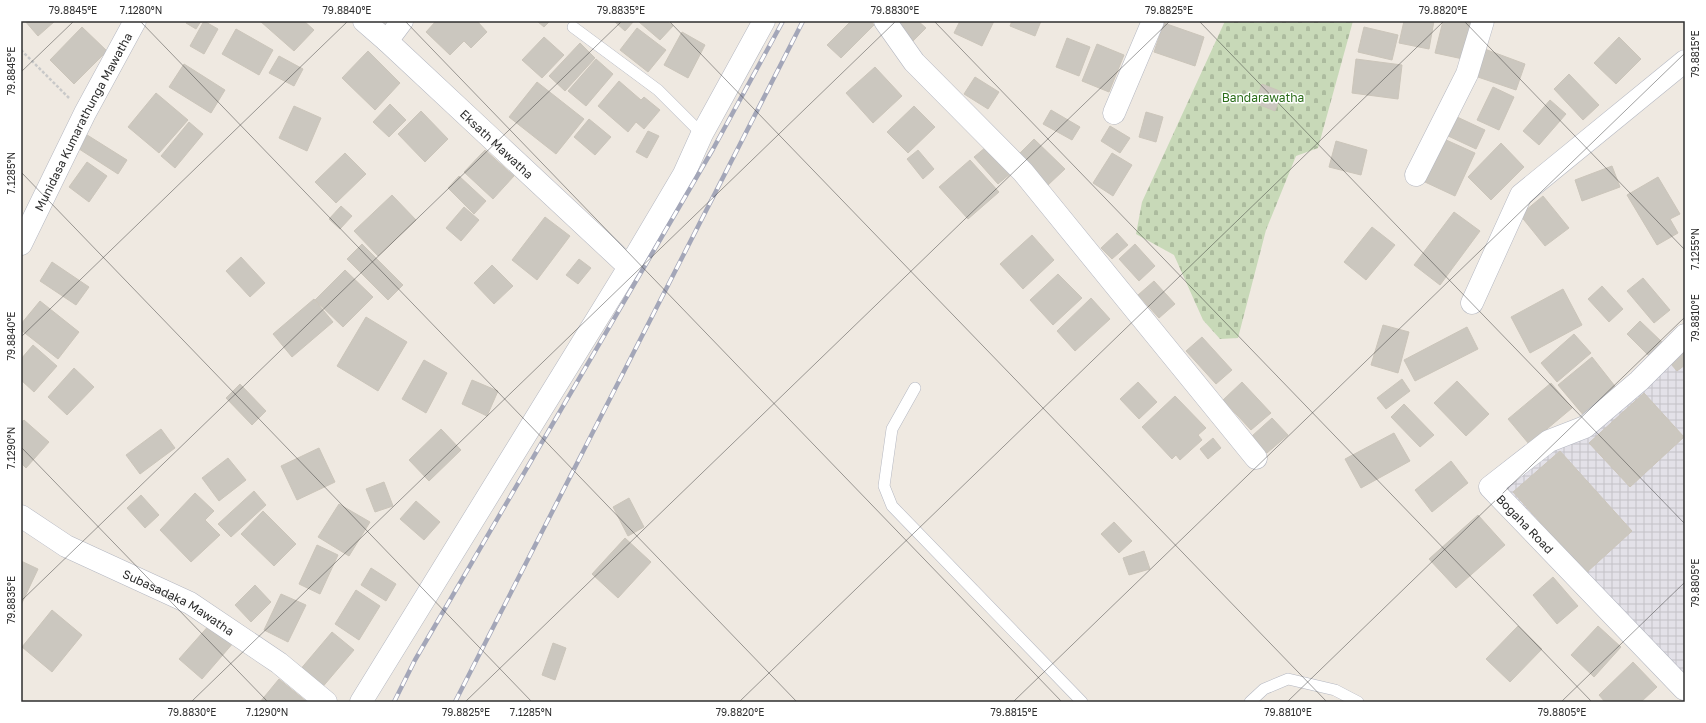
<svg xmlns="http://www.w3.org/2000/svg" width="1706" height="723" font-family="'Golos Text',sans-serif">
<defs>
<pattern id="industrial-grid" width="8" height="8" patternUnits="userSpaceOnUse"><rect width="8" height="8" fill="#e3e1e8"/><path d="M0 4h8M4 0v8" fill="none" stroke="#c3c1c7"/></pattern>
<pattern id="cemetery-stones" width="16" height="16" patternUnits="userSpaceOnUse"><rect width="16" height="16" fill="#c8d9b8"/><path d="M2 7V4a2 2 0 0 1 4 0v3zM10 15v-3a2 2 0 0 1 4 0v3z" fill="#acbb9e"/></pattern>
</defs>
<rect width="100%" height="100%" fill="#efe9e1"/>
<polygon fill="url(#industrial-grid)" points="1685,337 1685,687 1501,487"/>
<polygon fill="url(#cemetery-stones)" points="1225,21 1353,21 1318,148 1296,156 1266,230 1238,338 1220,339 1203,320 1174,255 1136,234 1142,202"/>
<g fill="#cbc7bf" stroke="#cbc5ba">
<polygon points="25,21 55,21 38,36"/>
<polygon points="187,21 201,21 196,29 186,23"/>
<polygon points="204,21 218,29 204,54 190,46"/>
<polygon points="260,21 304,21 314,30 294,51"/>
<polygon points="436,21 477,21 487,32 471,48 464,41 450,55 426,32"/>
<polygon points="537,21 550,21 544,27"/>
<polygon points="614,21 634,21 625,31"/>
<polygon points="640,21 667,21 673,26 660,40 639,22"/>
<polygon points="851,21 871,21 874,25 841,58 827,45"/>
<polygon points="890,21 918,21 926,28 912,42"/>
<polygon points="960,21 994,21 982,46 954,33"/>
<polygon points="1012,21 1041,21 1035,36 1010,26"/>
<polygon points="1404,21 1434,21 1429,49 1399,43"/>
<polygon points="1443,21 1463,21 1471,23 1463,59 1435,53"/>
<polygon points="1164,23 1204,37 1195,66 1154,52"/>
<polygon points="82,27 107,51 74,84 50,60"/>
<polygon points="1364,27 1398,35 1392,60 1358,52"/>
<polygon points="637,28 666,50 648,72 620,50"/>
<polygon points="236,29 273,50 259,75 222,54"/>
<polygon points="682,32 705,45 688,78 664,65"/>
<polygon points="544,37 564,55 542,78 522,60"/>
<polygon points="1619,37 1641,59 1616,84 1594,63"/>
<polygon points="1067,38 1090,47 1079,76 1056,67"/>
<polygon points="580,43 595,58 565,91 549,76"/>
<polygon points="1097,44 1124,55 1109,92 1082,81"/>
<polygon points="1482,48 1525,64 1516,90 1472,75"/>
<polygon points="368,51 400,83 375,110 342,78"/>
<polygon points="279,56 303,69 294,86 269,73"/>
<polygon points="596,59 613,74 586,106 568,91"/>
<polygon points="1356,59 1402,65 1398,99 1352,93"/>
<polygon points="184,64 225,90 211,113 169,87"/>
<polygon points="875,67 902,96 873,123 846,93"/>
<polygon points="1569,74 1599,105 1583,120 1554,89"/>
<polygon points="975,77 999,92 988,109 964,94"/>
<polygon points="619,81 641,100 644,97 660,110 644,129 636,122 628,132 598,106"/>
<polygon points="537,82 584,119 556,154 509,117"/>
<polygon points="1262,84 1282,92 1275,111 1255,103"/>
<polygon points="1493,87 1514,97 1499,130 1477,120"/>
<polygon points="156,93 188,120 159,153 128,127"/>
<polygon points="1550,100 1566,114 1539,145 1523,131"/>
<polygon points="390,104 406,120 389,137 373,122"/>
<polygon points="294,106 321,118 307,151 279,138"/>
<polygon points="914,106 935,127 908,153 887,132"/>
<polygon points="1051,110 1080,127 1072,140 1043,124"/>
<polygon points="421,111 448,139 425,162 398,134"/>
<polygon points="1146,112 1163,117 1156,142 1139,137"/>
<polygon points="1455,116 1485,130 1476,149 1446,135"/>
<polygon points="589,119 611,137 595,155 574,137"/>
<polygon points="189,122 203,134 175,168 161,156"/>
<polygon points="1110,126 1130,138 1120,153 1101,141"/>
<polygon points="648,131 659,136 647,158 636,152"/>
<polygon points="84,133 127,160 118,174 76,147"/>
<polygon points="1034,139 1065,169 1048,185 1018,155"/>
<polygon points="1444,139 1475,153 1455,196 1425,182"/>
<polygon points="1336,141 1367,150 1361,175 1329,167"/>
<polygon points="1501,143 1524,167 1491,200 1468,177"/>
<polygon points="986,147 1010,174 998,184 974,157"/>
<polygon points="485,150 514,176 493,199 464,172"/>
<polygon points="918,150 934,169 923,179 907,159"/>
<polygon points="345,153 366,174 336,203 315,182"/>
<polygon points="1112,153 1132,165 1113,196 1093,183"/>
<polygon points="970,160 999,192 968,219 939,187"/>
<polygon points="87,162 107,176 89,202 69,187"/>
<polygon points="1612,166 1620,187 1582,201 1575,180"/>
<polygon points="459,176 486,201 474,214 448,188"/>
<polygon points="1658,177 1680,214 1670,219 1678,233 1657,245 1627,195"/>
<polygon points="392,195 416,220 378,256 354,231"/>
<polygon points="1543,196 1569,228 1545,246 1520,215"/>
<polygon points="341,206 352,216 340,229 329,219"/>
<polygon points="464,207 479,220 461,241 446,228"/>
<polygon points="1454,212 1480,231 1440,285 1414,265"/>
<polygon points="545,217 570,236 537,280 512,260"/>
<polygon points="1372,227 1395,245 1366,280 1344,262"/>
<polygon points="1117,233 1128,245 1112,259 1101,248"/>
<polygon points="1032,235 1054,260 1023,289 1000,264"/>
<polygon points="362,244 403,285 388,300 347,259"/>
<polygon points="1135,244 1155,266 1139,281 1119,259"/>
<polygon points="241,257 265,283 250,297 226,271"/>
<polygon points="579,259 591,268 578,284 566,275"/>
<polygon points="52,262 89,287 76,305 40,281"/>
<polygon points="492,265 513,286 494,304 474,283"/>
<polygon points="345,270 373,297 343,327 315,300"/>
<polygon points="1058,274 1082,298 1053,325 1030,300"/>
<polygon points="1643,278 1670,310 1654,323 1627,291"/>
<polygon points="1154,281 1175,304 1159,318 1138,295"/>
<polygon points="1602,286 1623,309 1609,322 1588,299"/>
<polygon points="1563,289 1582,325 1530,353 1511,317"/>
<polygon points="1091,298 1110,319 1075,351 1057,331"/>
<polygon points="314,299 333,322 292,357 273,334"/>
<polygon points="40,301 79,332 58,359 21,330 21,324"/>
<polygon points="366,317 407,342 378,391 337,366"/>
<polygon points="1640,321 1663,343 1649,356 1627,334"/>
<polygon points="1383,325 1409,332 1398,373 1371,365"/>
<polygon points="1467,327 1478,349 1415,381 1404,360"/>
<polygon points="1574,334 1591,353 1557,382 1541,363"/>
<polygon points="1202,337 1232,370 1216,384 1186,351"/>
<polygon points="1685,340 1685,365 1677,371 1665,357"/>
<polygon points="33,345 57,366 34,392 21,380 21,359"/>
<polygon points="1592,357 1618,390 1585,417 1558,385"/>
<polygon points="424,360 447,373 426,413 402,399"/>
<polygon points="74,368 94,387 67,415 48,397"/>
<polygon points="1402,379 1410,391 1386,409 1377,398"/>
<polygon points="472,380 498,391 487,416 462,404"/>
<polygon points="1457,381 1489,414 1466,436 1434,403"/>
<polygon points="1138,382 1157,402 1139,419 1120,399"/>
<polygon points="1242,382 1271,413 1251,430 1223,400"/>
<polygon points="1551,383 1572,408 1529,444 1508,419"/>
<polygon points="240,384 266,411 252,425 226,398"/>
<polygon points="1644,393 1684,437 1630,487 1589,443"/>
<polygon points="1175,396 1206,428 1198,435 1202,440 1180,460 1176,455 1172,459 1142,427"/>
<polygon points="1404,404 1434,435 1420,447 1391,417"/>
<polygon points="1272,418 1288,435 1267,453 1252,436"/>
<polygon points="24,420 49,442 26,468 21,463 21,423"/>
<polygon points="161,429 175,448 140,474 126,455"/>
<polygon points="441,429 461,450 429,481 409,460"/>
<polygon points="1394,433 1410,461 1361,488 1345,459"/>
<polygon points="1213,438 1221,448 1208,459 1200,449"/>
<polygon points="319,448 335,482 297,500 281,466"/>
<polygon points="1560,451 1632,531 1586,573 1513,492"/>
<polygon points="228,458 246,480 219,501 202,478"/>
<polygon points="1451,461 1468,483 1432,512 1415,490"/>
<polygon points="384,482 393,506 375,512 366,489"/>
<polygon points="254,491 266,505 231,537 218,524"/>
<polygon points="195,493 214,511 205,520 220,535 191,562 160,530"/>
<polygon points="141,495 159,515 145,528 127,508"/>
<polygon points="629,498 644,527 628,536 613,507"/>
<polygon points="416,501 440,522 424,540 400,519"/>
<polygon points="339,504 370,522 349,556 318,537"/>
<polygon points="263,511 296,544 274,566 241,534"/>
<polygon points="1478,515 1505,545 1456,588 1429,559"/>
<polygon points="1114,522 1132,541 1119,553 1101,534"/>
<polygon points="625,538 651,562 618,598 592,574"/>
<polygon points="317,545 338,555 320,594 299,584"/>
<polygon points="1144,551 1150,569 1129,575 1123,558"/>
<polygon points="21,561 38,569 21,605"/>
<polygon points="371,568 396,584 386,601 361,585"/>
<polygon points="1553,577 1578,606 1557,624 1533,595"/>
<polygon points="255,585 271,602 251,622 235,605"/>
<polygon points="356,590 380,606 359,640 335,624"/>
<polygon points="281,594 306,605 288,642 264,630"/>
<polygon points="52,610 82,635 52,672 22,647"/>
<polygon points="212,622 234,642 202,679 179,659"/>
<polygon points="1518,626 1542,649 1510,682 1486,659"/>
<polygon points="1598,626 1621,647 1594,677 1571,655"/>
<polygon points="332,632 354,650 320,690 299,671"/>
<polygon points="553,643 566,648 555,680 542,675"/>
<polygon points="1633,662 1657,687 1641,702 1605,702 1599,695"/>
<polygon points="279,679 307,702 260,702"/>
</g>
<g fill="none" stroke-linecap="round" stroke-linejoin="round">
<defs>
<g id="service">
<polyline points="573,27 658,90 702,134"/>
<polyline points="915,388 892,429 884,486 892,506 1082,702"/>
<polyline points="1250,702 1264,689 1288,679 1335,690 1358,702"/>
</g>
<g id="minor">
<path id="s1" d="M 364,21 L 387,41 L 629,267"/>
<polyline points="885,21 914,62 1023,172 1256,458"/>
<polyline points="387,41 402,21"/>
<polyline points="1114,113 1153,21"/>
<polyline points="1416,175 1467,74 1483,21"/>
<path id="s2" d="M 21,244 L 85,113 L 135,21"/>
<polyline points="1472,303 1521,195 1685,61"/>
<path id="s3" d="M 21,516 L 66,546 L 190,603 L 279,663 L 326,702"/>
<polyline points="1684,689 1490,487 1549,441 1585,427 1639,381 1685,335"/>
</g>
<polyline id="tertiary" points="361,702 629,267 684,174 702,134 764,21"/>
</defs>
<use href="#service" stroke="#b4b7c1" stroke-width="12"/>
<use href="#minor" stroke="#b4b7c1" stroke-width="23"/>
<use href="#tertiary" stroke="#b4b7c1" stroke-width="23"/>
<polyline stroke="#c9c9c9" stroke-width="2.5" stroke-dasharray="3 2" stroke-linecap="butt" points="21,50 69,98"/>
<use href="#service" stroke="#fff" stroke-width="11"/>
<use href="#minor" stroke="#fff" stroke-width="22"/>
<use href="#tertiary" stroke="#fff" stroke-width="22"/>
<defs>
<g id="rail">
<polyline points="394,702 415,660 713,149 783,21"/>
<polyline points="455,702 803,21"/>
</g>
</defs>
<use href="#rail" stroke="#a3a6b8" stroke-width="4.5"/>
<use href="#rail" stroke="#fff" stroke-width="3" stroke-dasharray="9" stroke-linecap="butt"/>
</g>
<path fill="none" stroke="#2e2e2e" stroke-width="1" stroke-opacity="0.45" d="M 140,21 L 797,702M 405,21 L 1062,702M 669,21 L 1327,702M 934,21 L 1592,702M 1199,21 L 1685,524M 1464,21 L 1685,250M 21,72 L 74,21M 21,172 L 532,702M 21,337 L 348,21M 21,447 L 268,702M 21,601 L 622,21M 191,702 L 896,21M 465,702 L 1170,21M 739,702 L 1444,21M 1013,702 L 1685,53M 1287,702 L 1685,317M 1561,702 L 1685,582"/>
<g text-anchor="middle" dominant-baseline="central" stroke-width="3" stroke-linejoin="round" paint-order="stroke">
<g font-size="12" fill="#2c6e1b" stroke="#fff">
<text x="1263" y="97">Bandarawatha</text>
</g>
<g font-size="12" fill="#2e2e2e" stroke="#fff">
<text stroke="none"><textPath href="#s2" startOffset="137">Munidasa Kumarathunga Mawatha</textPath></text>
<text stroke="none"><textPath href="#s1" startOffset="181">Eksath Mawatha</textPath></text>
<text transform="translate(1525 524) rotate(46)">Bogaha Road</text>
<text stroke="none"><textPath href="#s3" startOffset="180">Subasadaka Mawatha</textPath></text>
</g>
</g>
<rect width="1706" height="723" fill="none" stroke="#ffffff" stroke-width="44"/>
<rect x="22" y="22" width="1662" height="679" fill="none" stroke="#2e2e2e" stroke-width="1.5"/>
<g font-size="10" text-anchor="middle" fill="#2e2e2e">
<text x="73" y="14">79.8845°E</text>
<text x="141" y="14">7.1280°N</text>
<text x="347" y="14">79.8840°E</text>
<text x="621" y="14">79.8835°E</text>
<text x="895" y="14">79.8830°E</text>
<text x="1169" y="14">79.8825°E</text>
<text x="1443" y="14">79.8820°E</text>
<text transform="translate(1695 54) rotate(-90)" y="4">79.8815°E</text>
<text transform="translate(11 71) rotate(-90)" y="4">79.8845°E</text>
<text transform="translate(11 173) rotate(-90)" y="4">7.1285°N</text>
<text transform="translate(1695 249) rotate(-90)" y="4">7.1255°N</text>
<text transform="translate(1695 318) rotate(-90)" y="4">79.8810°E</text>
<text transform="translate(11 336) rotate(-90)" y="4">79.8840°E</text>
<text transform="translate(11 448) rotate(-90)" y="4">7.1290°N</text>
<text transform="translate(1695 583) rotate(-90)" y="4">79.8805°E</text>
<text transform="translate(11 600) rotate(-90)" y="4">79.8835°E</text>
<text x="192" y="716">79.8830°E</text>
<text x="267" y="716">7.1290°N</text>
<text x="466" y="716">79.8825°E</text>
<text x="531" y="716">7.1285°N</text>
<text x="740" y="716">79.8820°E</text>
<text x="1014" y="716">79.8815°E</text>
<text x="1288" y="716">79.8810°E</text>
<text x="1562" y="716">79.8805°E</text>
</g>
</svg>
